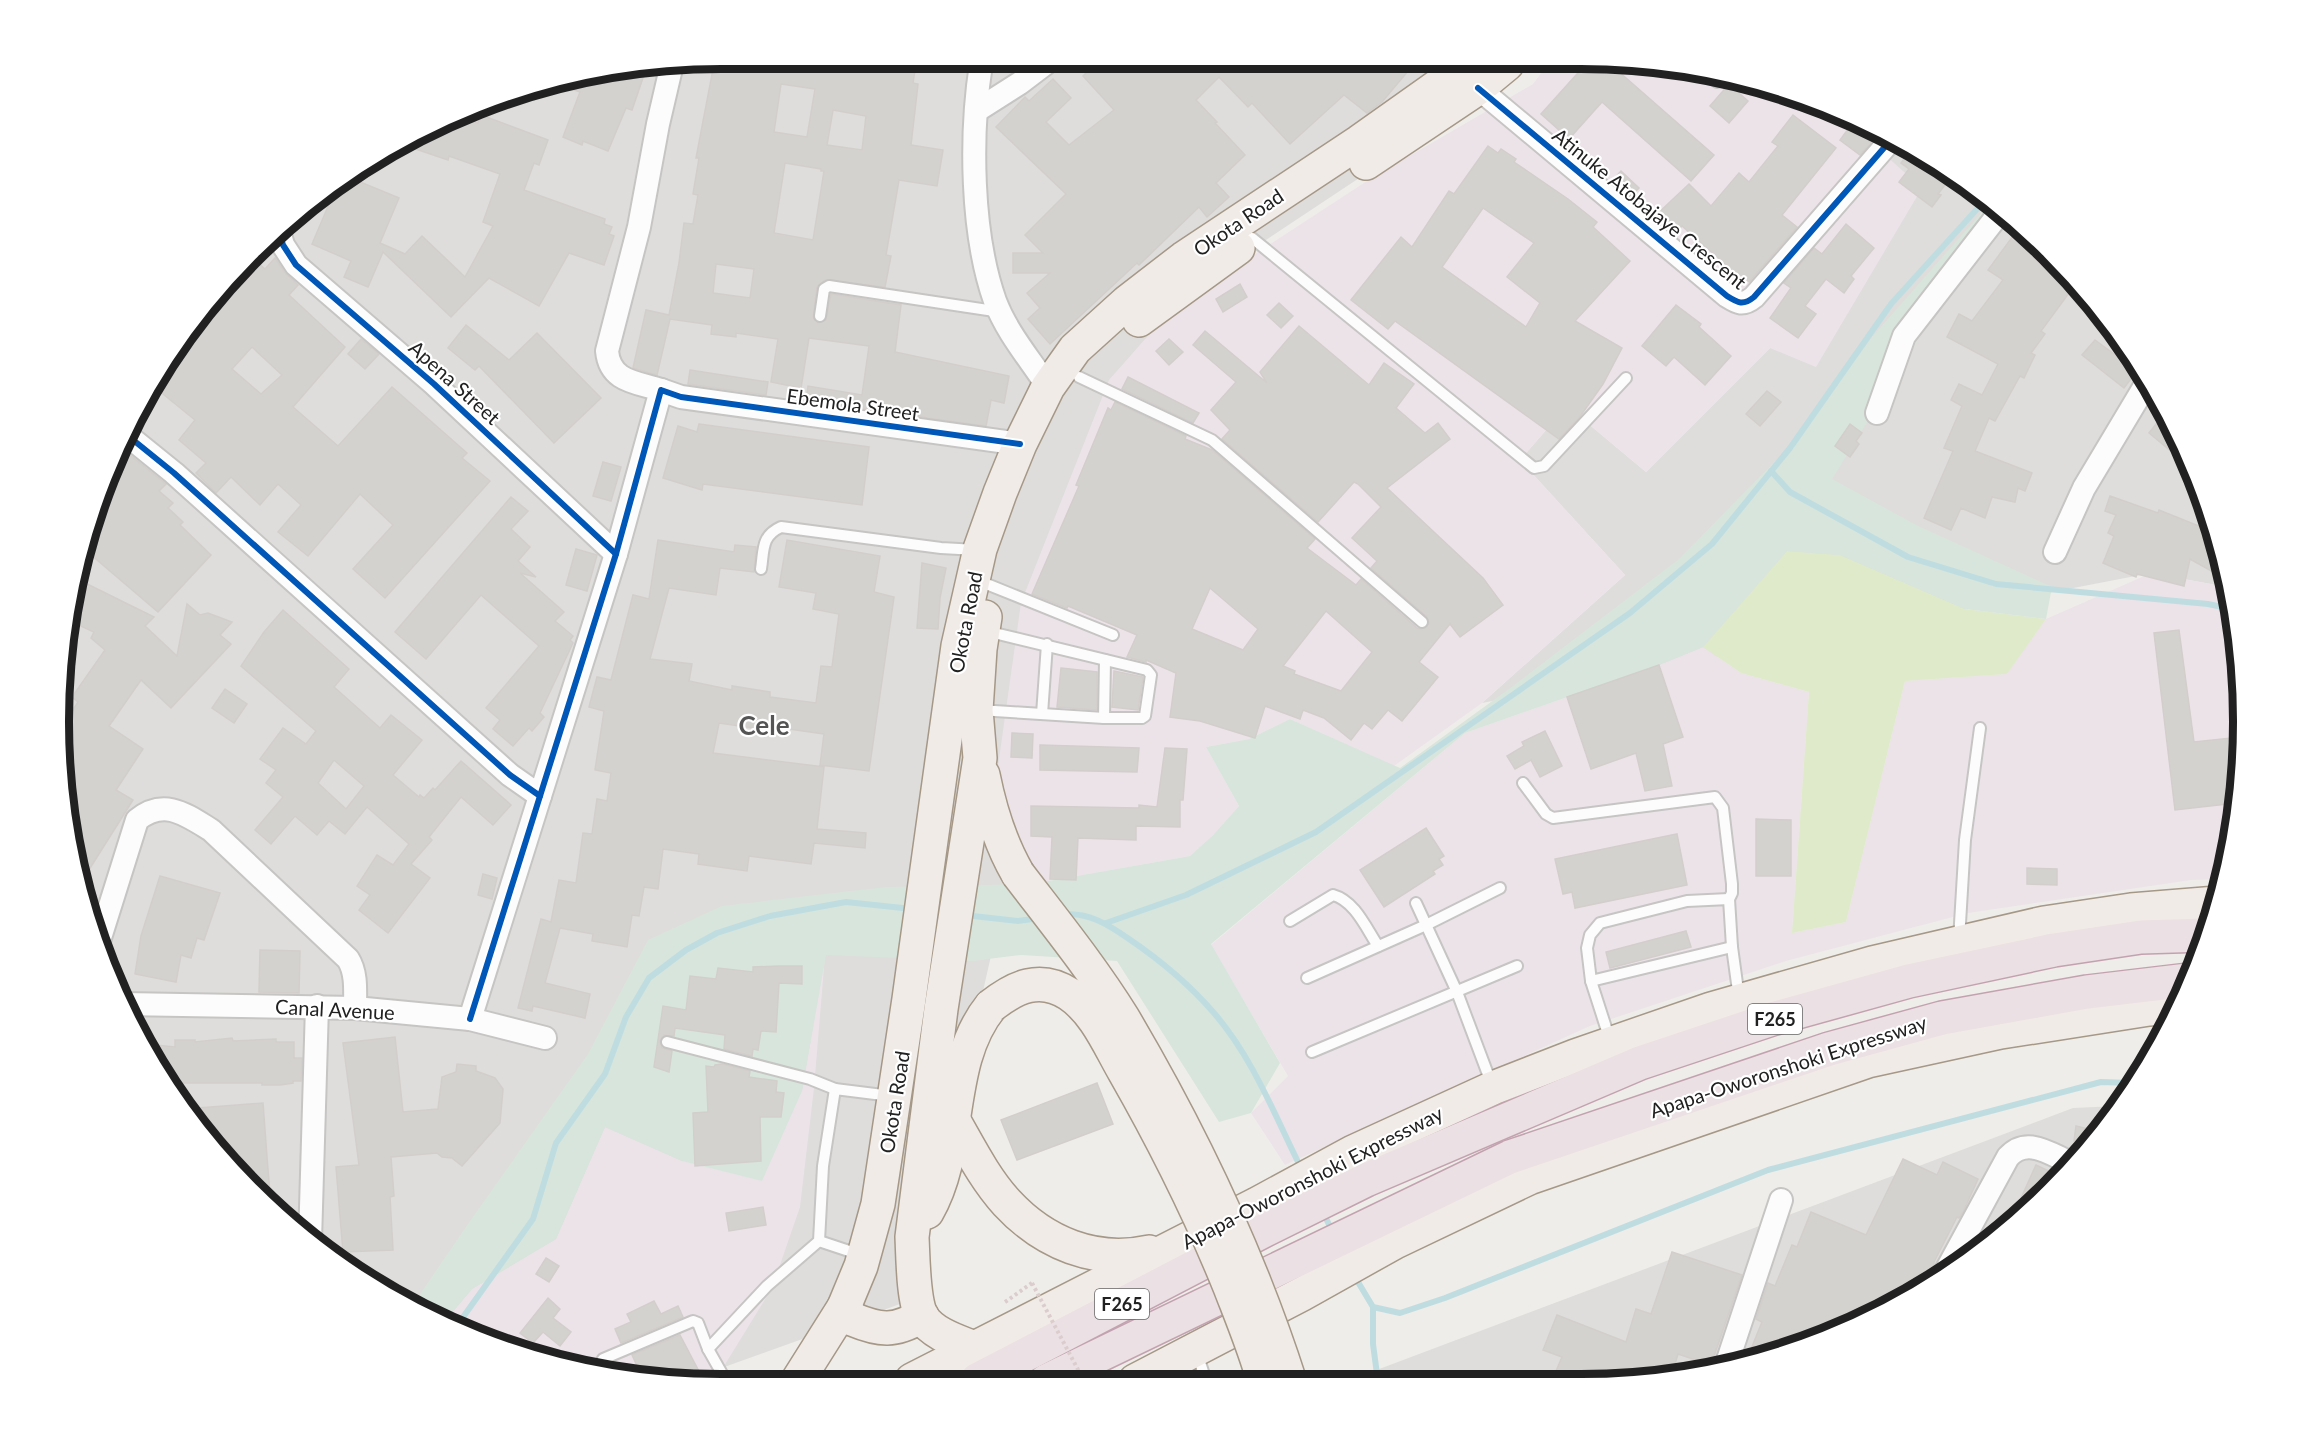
<svg xmlns="http://www.w3.org/2000/svg" width="2302" height="1443" font-family="Lato,sans-serif">
<rect width="100%" height="100%" fill="#efedea"/>
<g fill="#dedddb">
<polygon points="635,64 1531,64 1180,297 1121,376 914,1299 691,1379 635,1379 468,1334 318,1247 252,1190 170,1090 127,1014 81,893 59,721 71,592 94,508 147,390 195,318 253,252 353,170 509,94"/>
<polygon points="1861,125 1984,196 2079,285 2155,390 2208,509 2227,587 2151,573 1482,703 1625,575 1520,460 1567,406 1646,472 1770,348"/>
<polygon points="2118,1106 2106,1125 2017,1220 1912,1296 1793,1349 1624,1383 1359,1382 1358,1377 2073,1108"/>
</g>
<g fill="#ece3e9">
<polygon points="1548,64 1667,64 1835,109 1861,125 1858,131 1922,188 1816,367 1770,348 1646,472 1567,406 1520,460 1625,575 1482,703 1394,766 1290,719 1249,739 1206,747 1239,806 1213,835 1190,856 1031,884 996,781 1021,603 1109,380 1162,320 1229,271 1370,179 1533,84"/>
<polygon points="2151,573 2227,587 2238,635 2242,765 2223,879 2191,880 1968,913 1786,961 1590,1026 1285,1165 1251,1113 1288,1076 1211,945 1465,733 1659,665 1703,647 1741,673 1809,692 1792,933 1846,922 1905,681 2006,674 2046,619"/>
<polygon points="825,955 814,1088 800,1207 772,1288 716,1379 635,1379 468,1334 445,1321 472,1289 556,1239 605,1127 682,1161 802,1091"/>
</g>
<polygon fill="#dfeacb" points="1787,551 1840,555 1965,609 2046,619 2007,674 1905,681 1846,922 1792,933 1809,692 1741,673 1703,647"/>
<polygon fill="#d8e5dc" points="1991,202 2002,212 1931,319 1832,479 1918,526 2052,587 2046,619 1965,609 1840,555 1787,551 1703,647 1659,665 1465,733 1211,944 1280,1063 1251,1113 1219,1122 1117,961 1021,955 972,961 826,955 802,1091 762,1181 682,1161 605,1127 556,1239 472,1289 445,1321 414,1303 470,1221 588,1054 648,940 722,906 886,887 1031,884 1190,856 1213,835 1239,806 1206,747 1249,739 1290,719 1400,768 1513,686 1679,559 1788,448 1873,336"/>
<g fill="none" stroke-linecap="round" stroke-linejoin="round">
<g stroke="#bfdde0" stroke-width="6">
<polyline points="1771,471 1790,492 1908,557 1996,584 2208,604 2232,609"/>
<polyline points="964,915 1018,921 1040,918"/>
<path d="M 1062,915 C 1087,911 1109,925 1129,939 C 1160,960 1189,984 1214,1013 C 1253,1058 1275,1116 1301,1168"/>
<polyline points="1106,923 1186,895 1316,832 1630,613 1712,544 1790,448 1891,304 1987,198"/>
<polyline points="1323,1212 1333,1233"/>
<polyline points="1355,1277 1373,1307 1400,1313 1445,1298 1768,1170 2101,1082 2132,1083"/>
<polyline points="1373,1307 1373,1344 1378,1382"/>
<polyline points="456,1327 533,1219 556,1143 605,1074 626,1017 649,978 686,950 717,933 770,916 846,902 912,909"/>
</g>
</g>
<g fill="#d4d2cf" stroke="#d2cecb" stroke-width="1.5" fill-rule="evenodd">
<path d="M 714,64 L 916,64 L 913,83 L 918,84 L 911,145 L 943,150 L 937,186 L 899,180 L 886,255 L 891,256 L 885,287 L 825,280 L 817,287 L 813,318 L 818,323 L 826,320 L 831,294 L 901,305 L 895,352 L 1009,376 L 1004,403 L 991,400 L 986,426 L 928,418 L 888,409 L 887,412 L 806,401 L 808,386 L 862,395 L 869,346 L 809,338 L 801,388 L 771,382 L 778,339 L 736,333 L 736,337 L 711,334 L 712,325 L 670,319 L 657,375 L 633,368 L 646,310 L 669,315 L 679,263 L 684,223 L 693,224 L 698,195 L 693,194 L 699,158 L 696,158 ZM 781,84 L 815,89 L 807,137 L 774,132 ZM 833,110 L 866,116 L 862,150 L 827,145 ZM 785,163 L 821,169 L 821,171 L 824,171 L 813,240 L 774,233 ZM 716,264 L 754,269 L 750,298 L 713,293 Z"/>
<polygon points="1095,64 1414,64 1382,102 1367,113 1344,95 1290,144 1252,103 1248,107 1219,77 1196,100 1217,122 1215,123 1245,155 1216,183 1229,197 1207,217 1199,207 1139,265 1137,263 1050,344 1028,319 1040,308 1027,293 1050,273 1013,273 1013,253 1043,253 1025,235 1066,194 996,127 1025,97 1029,101 1053,79 1071,98 1046,122 1069,145 1114,110 1083,76"/>
<polygon points="1586,64 1610,64 1714,155 1691,181 1602,102 1569,139 1541,114"/>
<polygon points="623,67 644,75 632,110 626,108 608,151 583,141 582,145 563,137 580,92 555,83"/>
<polygon points="1729,84 1748,101 1729,123 1710,106"/>
<polygon points="481,115 548,140 539,165 534,163 524,190 605,219 604,224 612,227 609,234 614,236 604,265 569,253 539,306 489,278 451,317 383,252 368,287 344,277 351,261 312,244 338,183 346,176 399,198 380,243 405,254 422,236 465,277 493,226 483,222 500,174 449,156 448,160 404,145 461,117 478,123"/>
<polygon points="1793,115 1836,148 1782,215 1797,227 1749,282 1746,279 1744,281 1682,226 1674,234 1654,217 1689,184 1711,206 1739,173 1749,182 1778,146 1772,142"/>
<polygon points="1854,121 1871,130 1865,138 1871,143 1860,155 1840,140"/>
<path d="M 1488,146 L 1498,153 L 1501,149 L 1516,159 L 1514,162 L 1568,199 L 1597,222 L 1593,227 L 1630,261 L 1575,321 L 1622,348 L 1603,384 L 1579,418 L 1559,439 L 1395,321 L 1388,329 L 1351,300 L 1401,237 L 1412,247 L 1449,191 L 1454,194 ZM 1483,208 L 1534,243 L 1507,277 L 1540,303 L 1526,327 L 1442,267 Z"/>
<polygon points="1909,152 1951,177 1938,194 1941,195 1932,207 1899,182 1909,169 1901,163"/>
<polygon points="1621,171 1639,188 1630,197 1611,182"/>
<polygon points="1846,224 1874,248 1851,276 1854,279 1844,293 1826,279 1805,306 1816,314 1798,338 1770,318 1791,288 1784,283 1814,248 1822,254"/>
<polygon points="2016,232 2048,256 2077,282 2041,331 2045,334 2031,353 2035,355 2024,378 2020,376 1995,421 1989,418 1975,451 2032,473 2025,491 2018,488 2015,502 1992,497 1985,518 1961,508 1951,530 1924,518 1953,451 1944,448 1962,406 1951,400 1959,384 1982,395 1998,364 1947,337 1959,314 1972,321 2003,280 1988,270"/>
<path d="M 250,256 L 265,269 L 275,258 L 285,273 L 298,285 L 289,295 L 345,347 L 293,407 L 338,446 L 392,387 L 467,453 L 462,458 L 490,481 L 385,598 L 353,569 L 393,525 L 360,494 L 308,556 L 278,532 L 301,505 L 278,484 L 260,505 L 231,477 L 216,493 L 196,473 L 206,463 L 179,440 L 195,420 L 162,393 L 165,389 L 154,380 L 195,318 ZM 252,347 L 282,375 L 261,394 L 232,369 Z"/>
<polygon points="1240,284 1247,297 1223,312 1216,299"/>
<polygon points="1279,303 1293,316 1281,328 1267,315"/>
<polygon points="1676,305 1701,324 1699,327 1731,356 1705,385 1674,357 1666,366 1642,346"/>
<polygon points="466,325 509,360 537,333 601,398 554,443 479,366 475,370 448,348"/>
<path d="M 1299,326 L 1369,385 L 1384,363 L 1414,384 L 1396,408 L 1425,433 L 1438,423 L 1450,439 L 1387,488 L 1483,578 L 1503,605 L 1460,637 L 1450,624 L 1419,662 L 1438,677 L 1402,721 L 1388,710 L 1372,729 L 1364,723 L 1351,740 L 1324,718 L 1303,710 L 1300,719 L 1265,706 L 1255,738 L 1200,721 L 1170,717 L 1176,673 L 1146,660 L 1146,662 L 1127,657 L 1137,635 L 1068,606 L 1067,608 L 1032,594 L 1079,486 L 1076,485 L 1108,408 L 1111,410 L 1115,402 L 1186,436 L 1185,439 L 1212,450 L 1315,539 L 1307,548 L 1356,585 L 1361,579 L 1417,628 L 1421,629 L 1427,627 L 1429,623 L 1427,617 L 1371,568 L 1377,561 L 1352,538 L 1381,507 L 1358,484 L 1354,482 L 1318,522 L 1222,439 L 1230,430 L 1211,410 L 1236,382 L 1193,345 L 1205,331 L 1267,383 L 1260,372 ZM 1210,588 L 1258,629 L 1243,650 L 1192,629 ZM 1326,611 L 1372,652 L 1341,691 L 1294,674 L 1295,671 L 1283,666 Z"/>
<polygon points="361,339 379,354 365,369 348,354"/>
<polygon points="1169,339 1183,352 1169,365 1156,351"/>
<polygon points="2095,340 2137,371 2124,388 2082,355"/>
<polygon points="690,370 768,382 766,395 688,384"/>
<polygon points="1128,377 1199,413 1193,423 1122,389"/>
<polygon points="1767,391 1781,402 1760,426 1746,414"/>
<polygon points="2165,413 2188,464 2190,467 2149,433"/>
<polygon points="699,424 869,447 862,505 703,484 702,490 663,478 678,426 697,432"/>
<polygon points="1850,424 1862,433 1856,441 1859,444 1850,457 1835,446"/>
<polygon points="121,448 166,484 159,491 173,503 168,508 183,522 180,525 211,555 158,612 83,548 94,508"/>
<polygon points="603,462 621,467 611,501 593,496"/>
<polygon points="2110,496 2158,513 2159,510 2206,529 2202,538 2217,546 2224,578 2190,559 2184,586 2137,574 2136,577 2103,563 2114,536 2108,533 2116,515 2105,511"/>
<polygon points="511,497 528,511 511,529 530,547 518,561 536,577 520,573 564,612 555,621 573,636 570,640 573,643 540,713 544,717 532,731 529,728 513,746 493,729 500,720 486,708 539,646 481,595 426,659 395,632"/>
<polygon points="658,540 734,552 735,545 756,547 754,572 720,568 716,595 669,588 650,659 692,664 689,681 732,690 732,686 770,692 770,697 816,703 821,666 832,667 839,614 813,609 816,593 779,587 787,540 880,556 874,592 894,597 869,771 820,765 824,734 775,727 774,731 719,723 713,753 824,767 817,829 866,833 865,848 814,843 811,864 749,856 747,871 698,864 699,854 663,849 658,889 644,887 639,916 632,915 627,947 592,941 593,934 560,928 545,983 590,994 585,1018 533,1006 532,1011 518,1008 541,919 551,922 559,880 576,883 583,833 592,834 597,799 607,801 611,773 595,770 604,711 589,707 597,677 611,680 633,595 649,599"/>
<polygon points="576,549 597,555 587,591 566,585"/>
<polygon points="922,563 946,568 940,598 938,629 917,628"/>
<polygon points="75,578 154,617 145,626 177,656 187,604 200,615 208,613 232,622 220,635 231,644 171,708 141,680 109,726 143,749 116,790 133,800 80,884 60,730 78,702 72,697 105,650 91,638 94,632 68,620"/>
<path d="M 283,610 L 349,669 L 334,687 L 380,728 L 391,715 L 422,740 L 393,775 L 419,797 L 420,795 L 424,798 L 433,788 L 435,790 L 461,761 L 511,805 L 493,825 L 461,797 L 429,837 L 432,840 L 411,864 L 430,878 L 388,933 L 359,910 L 370,895 L 357,886 L 377,855 L 393,865 L 409,844 L 367,807 L 345,834 L 329,821 L 317,835 L 295,816 L 271,844 L 255,830 L 283,797 L 266,783 L 276,770 L 260,759 L 283,728 L 306,744 L 316,731 L 241,666 L 264,632 ZM 334,760 L 364,786 L 346,809 L 318,783 Z"/>
<polygon points="2179,630 2194,742 2231,738 2238,792 2236,803 2175,810 2154,633"/>
<polygon points="1659,665 1683,737 1663,744 1672,786 1645,791 1636,753 1591,769 1567,697"/>
<polygon points="1061,668 1097,672 1097,710 1057,707"/>
<polygon points="1114,671 1143,677 1138,710 1112,707"/>
<polygon points="225,689 247,704 234,723 212,708"/>
<polygon points="1545,731 1562,766 1540,777 1531,760 1515,769 1507,756 1524,746 1522,742"/>
<polygon points="1012,733 1033,734 1032,758 1011,757"/>
<polygon points="1040,745 1139,748 1137,772 1040,770"/>
<polygon points="1165,748 1187,749 1183,800 1180,800 1180,827 1136,826 1136,840 1078,838 1076,880 1050,879 1052,837 1031,836 1031,806 1139,808 1139,805 1157,807"/>
<polygon points="1756,819 1791,820 1791,876 1756,876"/>
<polygon points="1426,828 1444,856 1439,859 1443,865 1433,871 1435,874 1384,907 1360,870"/>
<polygon points="1677,834 1687,885 1575,908 1572,892 1563,894 1555,859"/>
<polygon points="2027,868 2057,869 2057,885 2027,884"/>
<polygon points="483,874 497,878 492,899 478,895"/>
<polygon points="160,876 220,893 204,940 197,938 191,958 181,955 176,982 135,974 141,936"/>
<polygon points="1686,931 1691,947 1610,968 1606,952"/>
<polygon points="260,950 300,951 299,993 259,992"/>
<polygon points="779,966 802,966 802,984 779,983 776,1032 761,1031 758,1050 753,1049 752,1056 724,1049 725,1035 675,1028 674,1036 664,1035 660,1041 662,1048 672,1051 669,1072 654,1067 663,1006 686,1010 690,976 716,979 718,968 753,972 753,967"/>
<polygon points="395,1037 403,1112 438,1109 442,1077 456,1072 457,1064 476,1066 476,1071 495,1078 503,1089 500,1123 462,1166 452,1158 442,1157 437,1153 391,1157 394,1196 390,1197 393,1250 343,1252 336,1167 359,1165 343,1043"/>
<polygon points="232,1038 233,1041 276,1039 276,1042 294,1042 294,1058 302,1058 301,1081 293,1081 293,1083 280,1085 262,1085 262,1083 175,1083 175,1078 163,1078 144,1044 175,1047 175,1040 195,1040 195,1042"/>
<polygon points="722,1064 750,1071 749,1077 777,1081 776,1092 784,1093 781,1117 760,1117 761,1161 695,1166 693,1113 708,1112 706,1066 714,1067 715,1065"/>
<polygon points="1097,1083 1113,1124 1017,1160 1001,1120"/>
<polygon points="263,1103 267,1157 271,1206 252,1190 186,1109"/>
<polygon points="2076,1126 2100,1132 2089,1144 2074,1141"/>
<polygon points="1903,1159 1937,1175 1943,1162 1978,1179 1963,1212 1959,1218 1957,1217 1934,1262 1934,1275 1930,1283 1912,1296 1793,1349 1747,1359 1762,1322 1756,1319 1768,1283 1775,1286 1792,1245 1797,1247 1811,1212 1866,1235"/>
<polygon points="2036,1165 2059,1176 2017,1220 2008,1227"/>
<polygon points="763,1207 766,1225 729,1231 726,1213"/>
<polygon points="1672,1252 1742,1275 1711,1365 1678,1354 1672,1374 1624,1383 1569,1383 1554,1376 1562,1357 1543,1350 1557,1315 1626,1342 1636,1309 1651,1314"/>
<polygon points="546,1258 559,1266 549,1282 536,1274"/>
<polygon points="548,1298 560,1309 553,1318 571,1332 560,1346 543,1332 533,1343 520,1333"/>
<polygon points="654,1301 661,1314 678,1306 683,1317 621,1343 615,1329 631,1322 627,1314"/>
<polygon points="680,1335 703,1379 643,1379 632,1355"/>
</g>
<g fill="none" stroke-linecap="round" stroke-linejoin="round">
<defs>
<g id="lane">
<polyline points="1710,76 1717,82"/>
<polyline points="1252,238 1534,468 1544,466 1626,378"/>
<polyline points="820,316 824,289 829,286 1001,312"/>
<polyline points="1079,377 1212,440 1422,622"/>
<path d="M 761,569 C 764,550 761,536 781,527 L 941,548 L 977,550"/>
<polyline points="989,585 1113,635"/>
<polyline points="979,710 1104,718 1142,718 1145,716 1151,675 1147,670 986,631"/>
<polyline points="2236,713 2242,768"/>
<polyline points="1042,714 1047,644"/>
<polyline points="1104,718 1105,660"/>
<polyline points="1523,783 1546,814 1553,818 1715,797 1723,808 1732,884 1732,893 1729,899"/>
<polyline points="1416,903 1457,992 1492,1085"/>
<path d="M 1290,921 L 1333,895 C 1355,901 1366,928 1378,946"/>
<polyline points="1959,940 1965,840 1980,728"/>
<polyline points="1307,978 1426,925 1500,888"/>
<polyline points="1591,981 1732,947"/>
<polyline points="1610,1040 1591,981 1587,948 1590,935 1600,923 1687,901 1729,899 1732,947 1739,998"/>
<polyline points="667,1042 810,1079 835,1089"/>
<polyline points="1312,1052 1517,966"/>
<polyline points="819,1241 861,1255"/>
<polyline points="708,1349 767,1286 819,1241 823,1166 835,1089 891,1096"/>
<polyline points="1197,1353 1206,1381"/>
<polyline points="600,1369 600,1365 603,1359 693,1321 698,1323 708,1349 725,1379"/>
</g>
<g id="street">
<path d="M 981,64 C 970,135 971,233 995,301 C 1007,333 1030,359 1048,387"/>
<path d="M 1478,88 L 1727,296 C 1738,303 1743,306 1754,297 L 1890,141"/>
<polyline points="976,111 1020,83 1045,64"/>
<polyline points="279,231 283,245 296,265 434,384 616,554"/>
<path d="M 661,390 C 636,382 610,382 607,351 L 639,227 L 658,124 L 672,64"/>
<polyline points="1877,413 1904,336 2001,211"/>
<polyline points="127,435 174,473 510,775 540,796"/>
<polyline points="2055,552 2084,488 2148,381"/>
<path d="M 99,941 L 137,820 C 164,798 185,814 211,830 L 348,959 C 357,973 355,992 355,1008"/>
<polyline points="123,1004 355,1008 470,1019 545,1038"/>
<polyline points="470,1019 616,554 661,390 681,397 1020,444"/>
<polyline points="310,1241 317,1006"/>
<path d="M 1946,1271 L 2008,1157 C 2027,1136 2050,1154 2071,1163"/>
<polyline points="1727,1363 1781,1200"/>
</g>
<g id="primary">
<polyline points="1366,163 1478,88 1507,64"/>
<polyline points="1139,320 1238,248"/>
<path d="M 983,775 C 990,810 1000,843 1018,874"/>
<path d="M 954,1121 C 970,1149 985,1179 1007,1203 C 1044,1243 1095,1264 1149,1252"/>
<path d="M 927,1212 C 964,1148 944,1064 991,1006"/>
<path d="M 844,1307 L 852,1319 C 881,1331 894,1332 922,1316"/>
<path d="M 974,1348 C 957,1341 933,1334 922,1317 C 913,1301 913,1256 912,1237 L 941,1009 L 980,758 L 976,710 L 980,649 L 985,617"/>
<polyline points="798,1380 844,1307 861,1266 878,1204 909,999 958,646 980,549 1000,493 1020,444 1048,387 1075,349 1127,302 1184,258 1359,142 1469,64"/>
<polyline points="912,1380 1257,1204 1353,1152 1493,1088 1575,1056 1711,1009 1872,963 2044,923 2131,910 2217,903"/>
<polyline points="1135,1381 1302,1294 1395,1242 1529,1178 1868,1061 2001,1032 2149,1009 2178,1006"/>
</g>
<g id="highway">
<polyline points="977,1380 1267,1229 1366,1180 1640,1063 1772,1019 1909,981 2054,950 2141,937 2205,935"/>
<polyline points="1046,1381 1510,1157 1829,1049 1942,1018 2087,992 2188,980"/>
</g>
</defs>
<use href="#lane" stroke="#c6c5c4" stroke-width="14"/>
<use href="#street" stroke="#c6c5c4" stroke-width="26"/>
<use href="#primary" stroke="#a59887" stroke-width="36"/>
<use href="#highway" stroke="#c3a2af" stroke-width="36"/>
<polyline stroke="#dbcdcd" stroke-width="4" stroke-dasharray="3 3" stroke-linecap="butt" points="1005,1302 1032,1283"/>
<use href="#lane" stroke="#fdfcfc" stroke-width="10"/>
<use href="#street" stroke="#fdfcfc" stroke-width="22"/>
<use href="#primary" stroke="#f1ebe7" stroke-width="33"/>
<use href="#highway" stroke="#ebe0e3" stroke-width="33"/>
<defs>
<g id="primary-bridge">
<path d="M 1018,874 C 1054,921 1092,968 1123,1018 C 1191,1133 1249,1254 1290,1382"/>
<path d="M 991,1006 C 1015,987 1040,975 1069,994 C 1095,1011 1109,1045 1124,1071 C 1164,1141 1200,1213 1230,1287 C 1242,1318 1255,1349 1264,1382"/>
</g>
</defs>
<use href="#primary-bridge" stroke="#a59887" stroke-width="36" stroke-linecap="butt"/>
<polyline stroke="#dbcdcd" stroke-width="4" stroke-dasharray="3 3" stroke-linecap="butt" points="1032,1283 1084,1381"/>
<use href="#primary-bridge" stroke="#f1ebe7" stroke-width="33"/>
<defs>
<g id="cycleway">
<path d="M 1478,88 L 1727,296 C 1738,303 1743,306 1754,297 L 1890,141"/>
<polyline points="279,231 283,245 296,265 434,384 616,554"/>
<polyline points="127,435 174,473 510,775 540,796"/>
<polyline points="470,1019 616,554 661,390 681,397 1020,444"/>
</g>
</defs>
<use href="#cycleway" stroke="#fff" stroke-width="10"/>
<use href="#cycleway" stroke="#0057b8" stroke-width="6"/>
</g>
<g text-anchor="middle" dominant-baseline="central" stroke-width="4.5" stroke-linejoin="round" paint-order="stroke">
<g fill="#fff" stroke="#646464" stroke-width="1.5">
<rect x="1748" y="1004" width="54" height="30" rx="4.5"/>
<rect x="1095" y="1289" width="54" height="30" rx="4.5"/>
</g>
<g font-size="18" font-weight="bold" fill="#212121">
<text x="1775" y="1019">F265</text>
<text x="1122" y="1304">F265</text>
</g>
<g font-size="20" fill="#212121" stroke="#fff">
<text transform="translate(1650 208) rotate(39)">Atinuke Atobajaye Crescent</text>
<text transform="translate(1238 222) rotate(-34)">Okota Road</text>
<text transform="translate(455 382) rotate(42)">Apena Street</text>
<text transform="translate(853 404) rotate(8)">Ebemola Street</text>
<text transform="translate(965 622) rotate(-79)">Okota Road</text>
<text transform="translate(335 1009) rotate(3)">Canal Avenue</text>
<text transform="translate(1788 1066) rotate(-18)">Apapa-Oworonshoki Expressway</text>
<text transform="translate(894 1102) rotate(-81)">Okota Road</text>
<text transform="translate(1312 1177) rotate(-27)">Apapa-Oworonshoki Expressway</text>
</g>
<g font-size="26" font-weight="bold" fill="#545454" stroke="#fff">
<text x="764" y="725">Cele</text>
</g>
</g>
<path d="M0 0H2302V1443H0ZM721 69H1581A652 652 0 0 1 2233 721V722A652 652 0 0 1 1581 1374H721A652 652 0 0 1 69 722V721A652 652 0 0 1 721 69Z" fill="#fff" fill-rule="evenodd"/>
<path fill="none" stroke="#212121" stroke-width="8" d="M721 69H1581A652 652 0 0 1 2233 721V722A652 652 0 0 1 1581 1374H721A652 652 0 0 1 69 722V721A652 652 0 0 1 721 69Z"/>
</svg>
